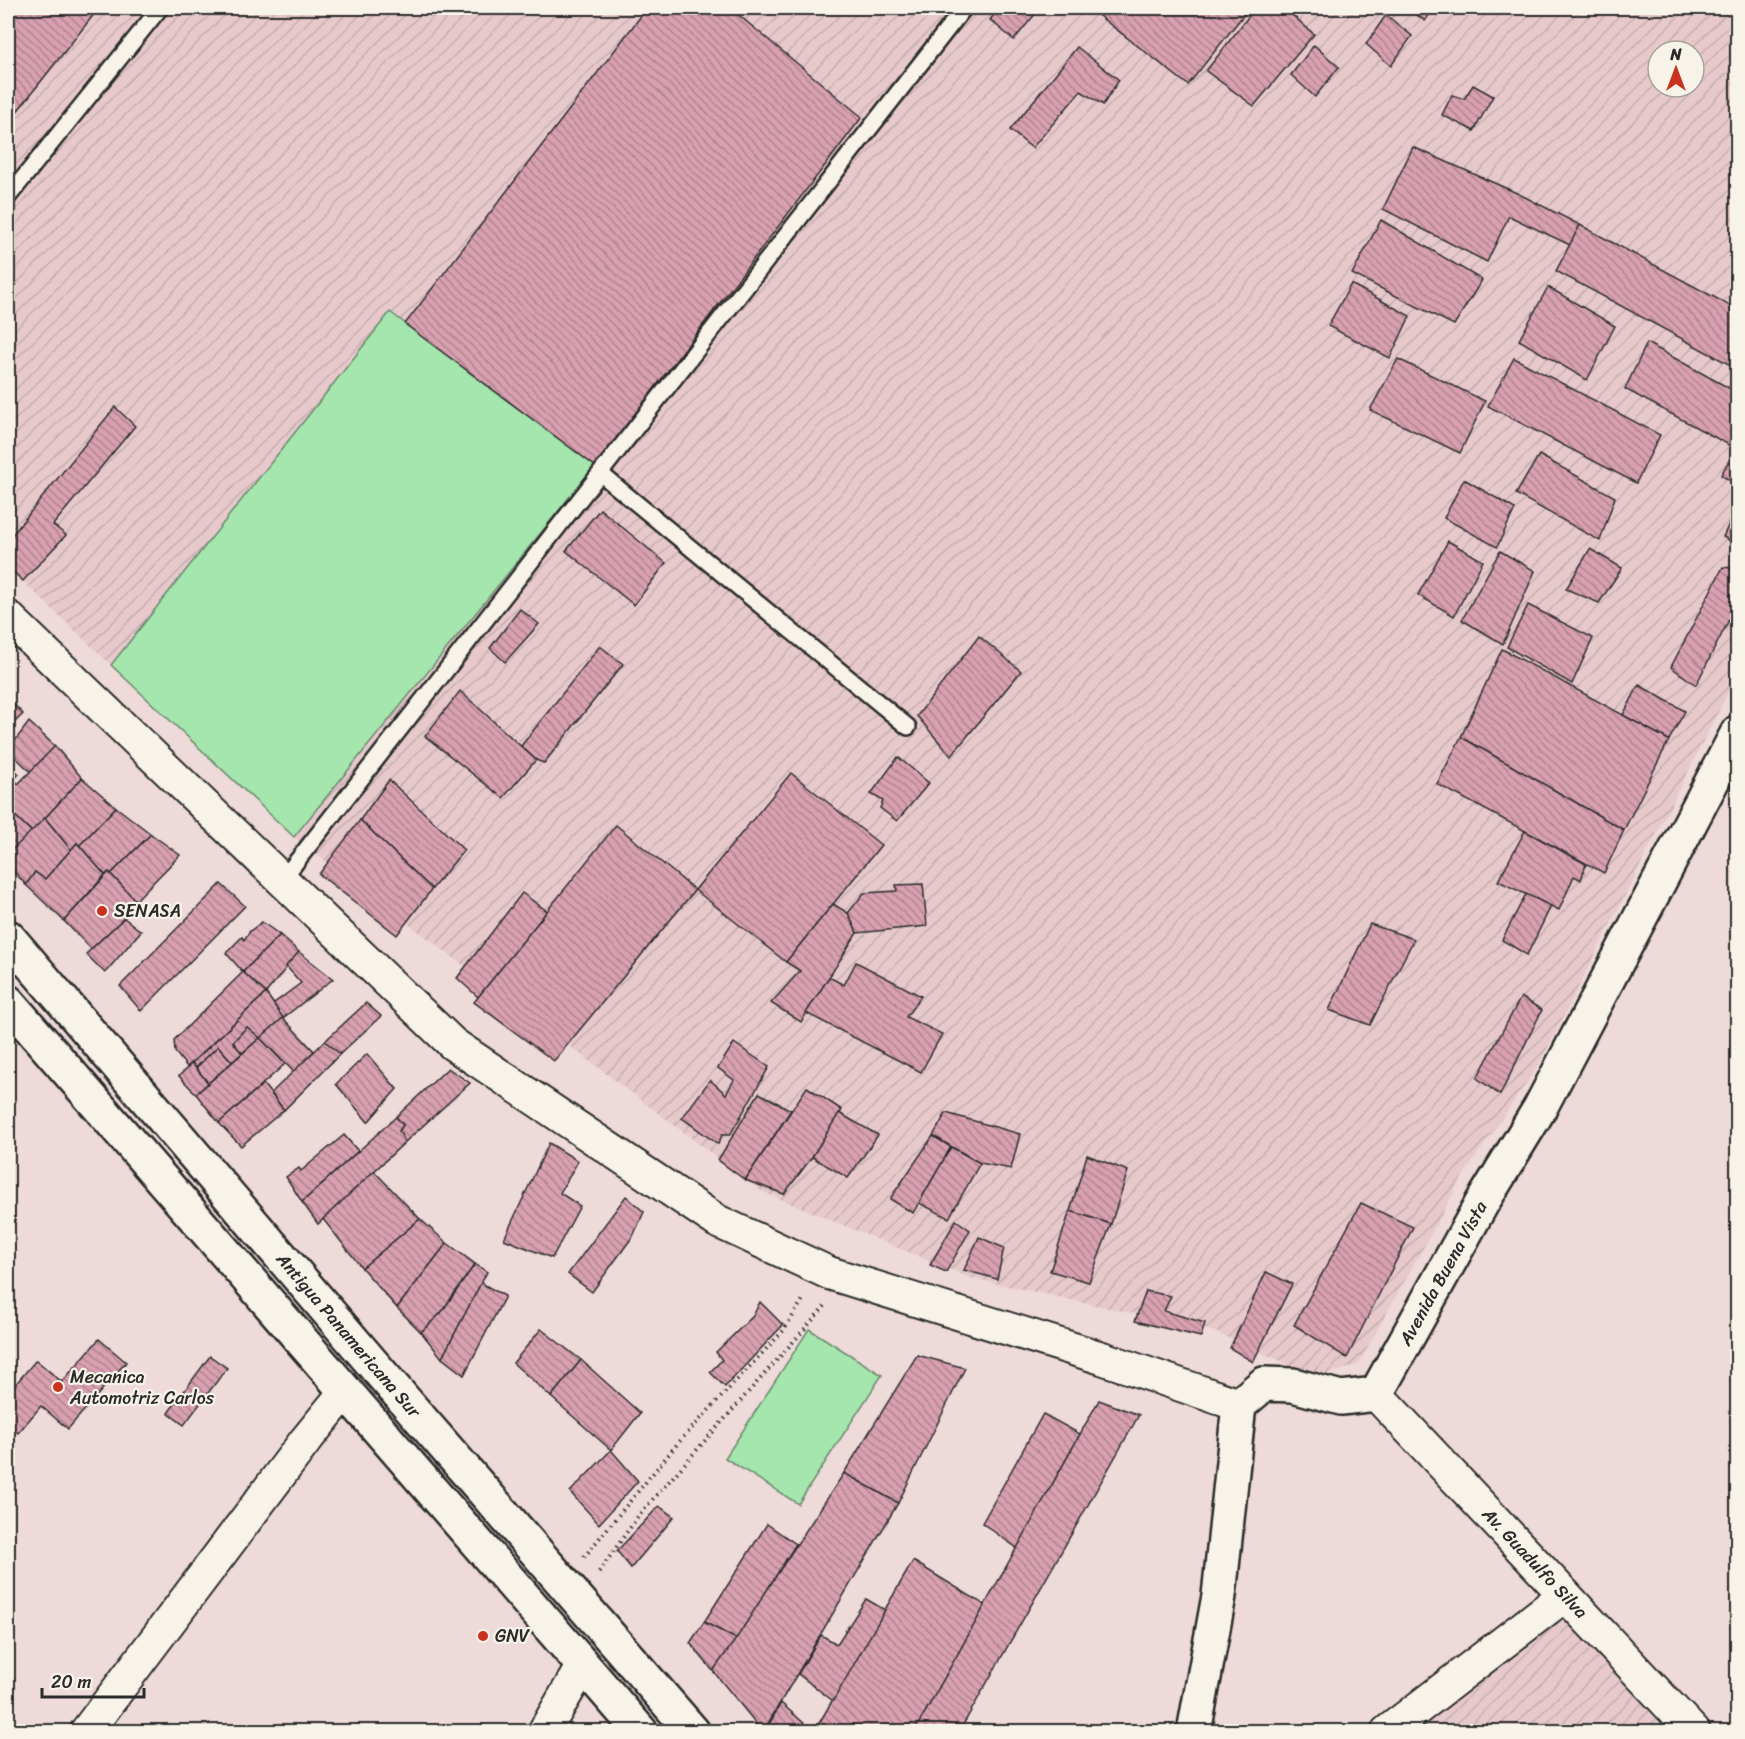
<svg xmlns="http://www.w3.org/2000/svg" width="1745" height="1739" font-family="Sriracha,sans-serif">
<defs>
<pattern id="industrial-furrows" width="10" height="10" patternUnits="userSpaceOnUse" patternTransform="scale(1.5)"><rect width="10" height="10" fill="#e7c9cc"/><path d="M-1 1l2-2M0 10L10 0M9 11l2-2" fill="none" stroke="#c6adaf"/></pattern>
<pattern id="building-back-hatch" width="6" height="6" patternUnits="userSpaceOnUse" patternTransform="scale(1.5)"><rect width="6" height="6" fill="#d8a0b1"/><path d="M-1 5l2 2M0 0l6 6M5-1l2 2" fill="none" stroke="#af8390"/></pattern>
</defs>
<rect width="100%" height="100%" fill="#eedad8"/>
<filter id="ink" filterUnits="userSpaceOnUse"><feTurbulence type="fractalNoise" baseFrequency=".0167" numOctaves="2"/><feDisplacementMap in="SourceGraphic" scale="12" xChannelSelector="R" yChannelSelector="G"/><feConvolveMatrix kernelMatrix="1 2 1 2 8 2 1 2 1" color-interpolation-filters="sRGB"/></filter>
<g filter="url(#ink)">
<g fill="url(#industrial-furrows)" fill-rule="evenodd">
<path d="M 8,8 L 1737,8 L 1737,675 L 1540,1063 L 1463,1176 L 1358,1365 L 1317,1377 L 1213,1331 L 971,1278 L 761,1191 L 294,837 L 595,466 L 390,312 L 111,665 L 8,567 ZM 1658,51 L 1694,51 L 1694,87 L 1658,87 Z"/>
<polygon points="1544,1594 1667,1731 1372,1732"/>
</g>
<g fill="#a5e5ae" stroke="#68886c" stroke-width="1.5">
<polygon points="390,312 595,466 294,837 111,665"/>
<polygon points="809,1329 882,1375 798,1504 725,1458"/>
</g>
<g fill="url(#building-back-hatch)" stroke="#2b2b2b" stroke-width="1.5">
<polygon points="8,8 99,8 8,123"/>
<polygon points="647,8 730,8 862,117 595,466 405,324"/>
<polygon points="999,8 1028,8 1036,13 1014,40 990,20"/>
<polygon points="1103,8 1249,8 1188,85 1098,15"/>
<polygon points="1255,8 1284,8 1314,34 1254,106 1206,71"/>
<polygon points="1407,8 1434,8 1425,21"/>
<polygon points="1386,15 1412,36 1391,66 1366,44"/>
<polygon points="1314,45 1339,67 1315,97 1291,75"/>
<polygon points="1077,47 1119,80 1103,105 1081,91 1032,148 1010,130"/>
<polygon points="1473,85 1493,96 1474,131 1442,115 1452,95 1464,99"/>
<polygon points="1413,147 1519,194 1580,225 1570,245 1509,216 1487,262 1383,209"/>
<polygon points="1381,220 1482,280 1454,325 1352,274"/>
<polygon points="1580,225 1738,310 1738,369 1556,271"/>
<polygon points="1351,284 1410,316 1390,358 1328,326"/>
<polygon points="1548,287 1615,326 1587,380 1519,340"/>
<polygon points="1647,343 1738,393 1738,428 1729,445 1625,389"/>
<polygon points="1514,358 1660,435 1636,483 1488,406"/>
<polygon points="1398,359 1485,401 1460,453 1370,410"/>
<polygon points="115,407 135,426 53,525 66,535 23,581 8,567 8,540"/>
<polygon points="1738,444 1738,486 1721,475"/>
<polygon points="1539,455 1615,497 1600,541 1516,494"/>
<polygon points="1464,479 1515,509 1497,547 1444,518"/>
<polygon points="1738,504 1738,545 1723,537"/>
<polygon points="600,509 666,563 634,605 566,551"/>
<polygon points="1448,541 1483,561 1454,616 1418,595"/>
<polygon points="1590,549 1622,568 1599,603 1566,589"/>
<polygon points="1500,551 1535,571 1503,644 1462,620"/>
<polygon points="1723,567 1738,569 1738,602 1696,685 1671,667"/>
<polygon points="1528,605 1593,638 1572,684 1507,647"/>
<polygon points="520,609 539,624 505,662 490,648"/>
<polygon points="979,636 1021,671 951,756 917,716"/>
<polygon points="600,646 623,664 544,763 536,760 521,746"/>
<polygon points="1502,649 1669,740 1624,830 1461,737"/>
<polygon points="1639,685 1685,711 1669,740 1623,715"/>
<polygon points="460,691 536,760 503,798 425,736"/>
<polygon points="8,698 23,714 8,729"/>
<polygon points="29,722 55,746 32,773 8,750"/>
<polygon points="1461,737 1624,830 1604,873 1437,784"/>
<polygon points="55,746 82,778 32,832 8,809 8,786 14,779 18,784"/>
<polygon points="898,757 929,783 897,821 880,808 883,801 871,794"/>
<polygon points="8,763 19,774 8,786"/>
<polygon points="791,773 881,845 786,962 695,890"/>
<polygon points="82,778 116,807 79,846 77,843 71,850 45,818"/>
<polygon points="389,780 464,850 432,889 360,820"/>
<polygon points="116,807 151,834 111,874 109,872 105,875 79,846"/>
<polygon points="8,809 32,832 8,854"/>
<polygon points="45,818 71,850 45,879 35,872 26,885 8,865 8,854"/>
<polygon points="360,820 432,889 397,935 319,874"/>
<polygon points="616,825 695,890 554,1061 474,1002"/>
<polygon points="1525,831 1586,864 1581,880 1574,876 1559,910 1498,881"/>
<polygon points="151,834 180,855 135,901 111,874"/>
<polygon points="77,843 105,875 64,921 26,885 35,872 45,879"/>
<polygon points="109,872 139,904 91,949 64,921"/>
<polygon points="221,884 245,906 141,1011 120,986"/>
<polygon points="923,884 927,926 857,933 848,913 864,893 897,891 896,885"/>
<polygon points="522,893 547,911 478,997 457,978"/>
<polygon points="1526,894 1551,906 1527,955 1502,940"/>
<polygon points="833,904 848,913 857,933 801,1022 771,1003 800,971 786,962"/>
<polygon points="124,918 141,931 105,973 86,954"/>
<polygon points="262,922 280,935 243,972 226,953 242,937 244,940 250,931"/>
<polygon points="1370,924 1414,939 1370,1025 1329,1010"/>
<polygon points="280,935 299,952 266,993 243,972"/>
<polygon points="299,952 333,979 283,1018 273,1004 301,983 286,966"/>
<polygon points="856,962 921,996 906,1017 942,1034 921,1072 806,1013 829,977 844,985"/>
<polygon points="243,972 266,993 187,1067 175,1052 174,1040"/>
<polygon points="266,993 283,1018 260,1038 247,1027 233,1042 242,1053 232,1062 218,1046 196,1068 192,1063"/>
<polygon points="1521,997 1542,1010 1500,1095 1477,1078"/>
<polygon points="366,1003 381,1016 340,1054 325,1041"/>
<polygon points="283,1018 314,1051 294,1072 260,1038"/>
<polygon points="247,1027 260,1038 242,1053 233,1042"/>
<polygon points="260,1038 285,1064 219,1123 196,1094"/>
<polygon points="325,1041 340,1054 284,1110 271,1093"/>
<polygon points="734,1043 769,1067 730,1135 722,1135 718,1144 682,1118 710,1080 726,1094 734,1080 718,1068"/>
<polygon points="218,1046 232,1062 208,1083 196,1068"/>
<polygon points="367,1054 397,1089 368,1122 336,1084"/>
<polygon points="192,1063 208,1083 196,1094 179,1076"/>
<polygon points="448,1068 470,1083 405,1142 399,1131 403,1125 396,1117"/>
<polygon points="263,1084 284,1110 241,1146 219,1123"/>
<polygon points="807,1087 842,1110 812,1157 784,1194 745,1180"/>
<polygon points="759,1093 791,1110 745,1180 718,1160"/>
<polygon points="839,1113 878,1135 848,1178 812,1157"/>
<polygon points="946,1113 1020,1134 1011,1169 980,1163 933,1136"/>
<polygon points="396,1117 403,1125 399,1131 405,1142 318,1224 302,1202"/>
<polygon points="344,1135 358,1151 302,1202 286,1177 299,1168 301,1171"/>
<polygon points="933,1136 951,1147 913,1213 890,1199"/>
<polygon points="549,1143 578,1161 560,1193 580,1206 552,1258 504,1239"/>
<polygon points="951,1147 980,1163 949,1218 919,1203"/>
<polygon points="1087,1155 1128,1171 1111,1224 1070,1211"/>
<polygon points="374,1171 420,1219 362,1268 323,1219"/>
<polygon points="626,1196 644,1212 633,1236 592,1292 568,1274"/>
<polygon points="1361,1203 1413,1227 1347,1358 1294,1325"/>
<polygon points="1070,1211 1111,1224 1089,1282 1050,1271"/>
<polygon points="420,1219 447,1243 397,1308 362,1268"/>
<polygon points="956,1220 970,1230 946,1272 930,1265"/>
<polygon points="979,1237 1004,1248 997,1279 964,1270"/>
<polygon points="447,1243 475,1264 441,1313 421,1332 397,1308"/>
<polygon points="475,1264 487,1272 442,1358 421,1332 441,1313"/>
<polygon points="1266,1272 1292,1284 1253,1362 1230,1348"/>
<polygon points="481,1283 505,1296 464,1375 442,1358"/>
<polygon points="1146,1291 1171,1296 1164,1311 1205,1323 1201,1337 1135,1321"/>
<polygon points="760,1302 783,1325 725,1387 710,1372 722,1360 716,1352 753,1316"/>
<polygon points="541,1329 581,1360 551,1397 513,1363"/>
<polygon points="99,1339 126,1362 68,1429 41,1406 18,1433 8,1424 8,1393 36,1360 62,1382"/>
<polygon points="917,1355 965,1368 898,1503 844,1473"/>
<polygon points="210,1356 227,1368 184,1425 168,1413"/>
<polygon points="581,1360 640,1413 611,1450 551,1397"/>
<polygon points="1099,1400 1139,1415 959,1732 914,1732"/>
<polygon points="1043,1414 1080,1434 1017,1548 982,1523"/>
<polygon points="611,1450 638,1481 599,1524 570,1492"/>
<polygon points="844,1473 898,1503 763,1732 713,1671"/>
<polygon points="659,1506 674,1517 631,1568 617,1551"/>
<polygon points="767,1524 796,1544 736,1639 704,1622"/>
<polygon points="913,1561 985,1605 914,1732 814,1732"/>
<polygon points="866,1599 885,1610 833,1701 798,1674 821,1635 837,1644"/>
<polygon points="704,1622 736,1639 713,1671 690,1643"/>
<polygon points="781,1703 814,1732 765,1732"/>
</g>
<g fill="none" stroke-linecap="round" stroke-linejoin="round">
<defs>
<g id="service">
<polyline points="8,197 160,8"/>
<polyline points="601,474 908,727"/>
<polyline points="282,880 964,8"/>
</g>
<g id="minor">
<polyline points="8,617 453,1044 717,1221 829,1273 1102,1358 1239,1405"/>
<path id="s1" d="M 1376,1394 L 1694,1732"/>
<polyline points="86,1732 306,1440 345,1392"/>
<polyline points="544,1732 583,1665"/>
<polyline points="1387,1732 1565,1595"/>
</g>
<g id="tertiary">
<path id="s2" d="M 1194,1732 L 1219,1596 L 1239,1405 L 1264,1384 L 1293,1385 L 1341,1398 L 1376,1394 L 1482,1203 L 1540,1108 L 1738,732"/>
</g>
<g id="primary">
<path id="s3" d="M 8,937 L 372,1363 L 693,1732"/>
<polyline points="8,1002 641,1732"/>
</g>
</defs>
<use href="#service" stroke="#2b2b2b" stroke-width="20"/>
<use href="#minor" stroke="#2b2b2b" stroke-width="36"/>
<use href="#tertiary" stroke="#2b2b2b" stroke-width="38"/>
<use href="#primary" stroke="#2b2b2b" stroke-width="38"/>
<g stroke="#2b2b2b" stroke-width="4" stroke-dasharray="1.5 4.5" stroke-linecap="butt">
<polyline points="584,1557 678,1443 784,1330 804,1298"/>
<polyline points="599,1572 639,1515 825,1306"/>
</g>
<use href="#service" stroke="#f7f3e8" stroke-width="15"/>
<use href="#minor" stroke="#f7f3e8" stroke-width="32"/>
<use href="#tertiary" stroke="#f7f3e8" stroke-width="33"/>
<use href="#primary" stroke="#f7f3e8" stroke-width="33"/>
</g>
</g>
<g fill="#c8321e" stroke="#f7f3e8" stroke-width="2">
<circle cx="102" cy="911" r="6"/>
<circle cx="58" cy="1387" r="6"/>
<circle cx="483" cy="1636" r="6"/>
</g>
<g text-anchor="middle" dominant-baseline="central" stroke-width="4.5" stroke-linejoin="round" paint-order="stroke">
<g font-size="18" fill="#2b2b2b" stroke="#f7f3e8" text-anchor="start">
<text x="114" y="911">SENASA</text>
<text x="70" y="1377">Mecanica<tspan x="70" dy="21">Automotriz Carlos</tspan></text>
<text x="495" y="1636">GNV</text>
</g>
<g font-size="18" fill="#2b2b2b" stroke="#f7f3e8">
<text stroke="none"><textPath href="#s2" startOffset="615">Avenida Buena Vista</textPath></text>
<text stroke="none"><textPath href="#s3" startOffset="524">Antigua Panamericana Sur</textPath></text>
<text stroke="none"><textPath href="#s1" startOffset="232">Av. Guadulfo Silva</textPath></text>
</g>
</g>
<rect width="1745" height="1739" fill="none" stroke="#f7f3e8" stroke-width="30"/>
<rect x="15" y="15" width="1715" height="1709" fill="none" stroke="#2b2b2b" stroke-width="2" filter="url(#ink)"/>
<g transform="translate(1676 69)"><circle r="28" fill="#f7f3e8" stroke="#a5a39c" stroke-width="1.5"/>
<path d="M0-4.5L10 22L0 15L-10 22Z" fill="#c8321e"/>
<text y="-9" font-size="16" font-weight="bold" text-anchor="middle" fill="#2b2b2b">N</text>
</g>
<path d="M42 1688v9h102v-9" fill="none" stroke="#2b2b2b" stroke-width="3"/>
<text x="51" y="1688" font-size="18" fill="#2b2b2b" stroke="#f7f3e8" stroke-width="4.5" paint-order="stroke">20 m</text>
</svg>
